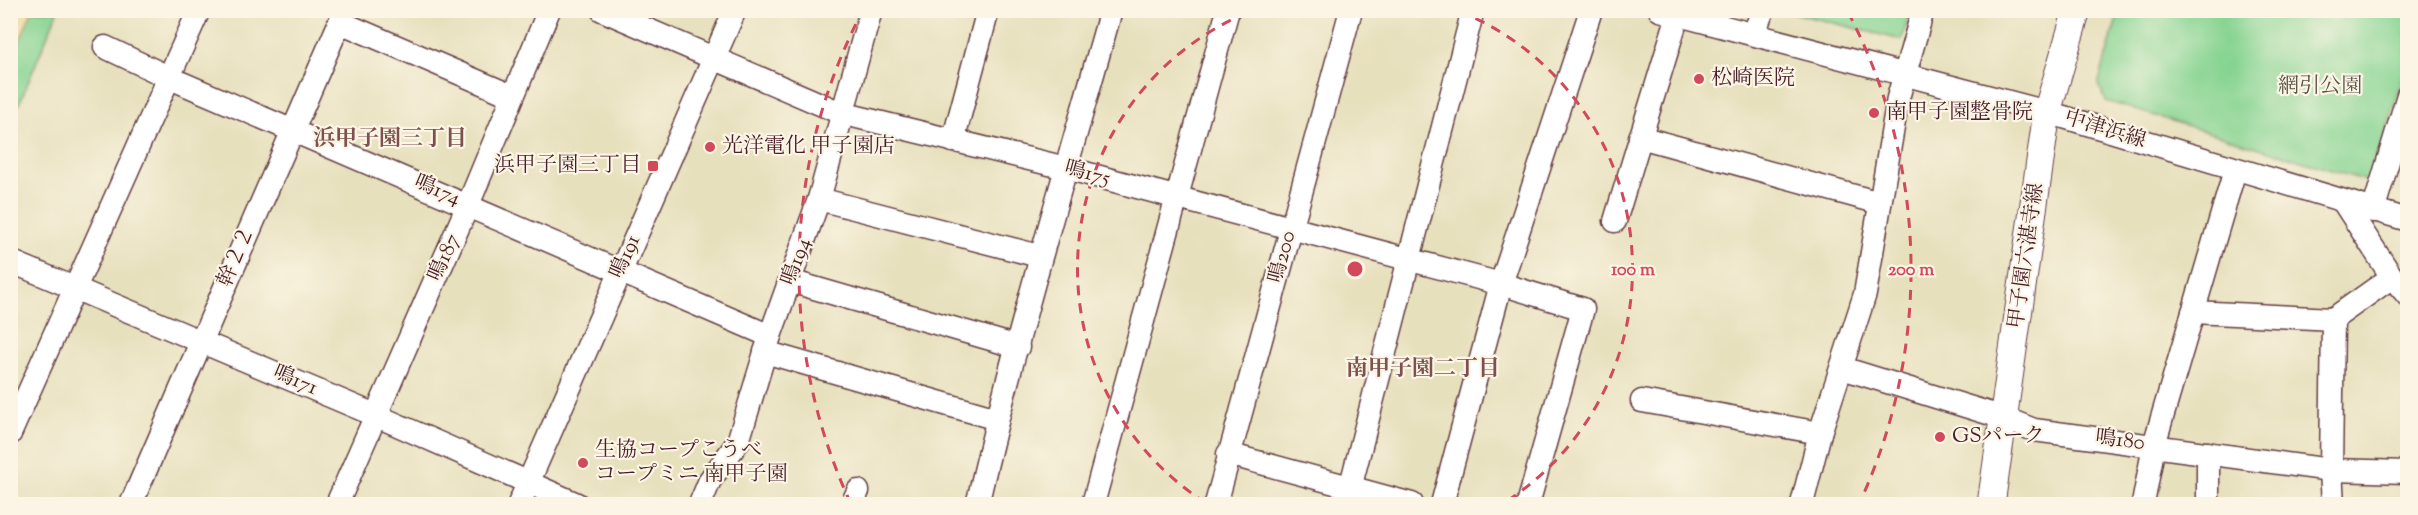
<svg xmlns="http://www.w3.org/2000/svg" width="2418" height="515" font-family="'Sorts Mill Goudy','Noto Serif JP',serif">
<rect width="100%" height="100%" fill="#fcf5e5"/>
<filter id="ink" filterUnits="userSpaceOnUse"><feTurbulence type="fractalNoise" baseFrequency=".0167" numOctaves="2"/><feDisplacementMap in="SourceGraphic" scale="12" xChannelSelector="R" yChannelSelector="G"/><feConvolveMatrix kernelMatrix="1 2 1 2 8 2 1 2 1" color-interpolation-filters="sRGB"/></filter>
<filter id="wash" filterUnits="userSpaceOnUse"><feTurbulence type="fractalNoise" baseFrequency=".008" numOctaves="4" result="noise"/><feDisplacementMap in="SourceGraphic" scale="24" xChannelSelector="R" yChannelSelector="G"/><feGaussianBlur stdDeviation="1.35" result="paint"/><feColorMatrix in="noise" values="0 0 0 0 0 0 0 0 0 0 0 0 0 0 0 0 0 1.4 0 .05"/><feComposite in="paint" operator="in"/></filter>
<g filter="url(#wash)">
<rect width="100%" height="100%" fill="#e7e0bd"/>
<g fill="#87d492" stroke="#687a5e" stroke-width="1.5">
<polygon points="11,11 58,11 11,123"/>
<polygon points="1786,11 1910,11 1902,40"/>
<polygon points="2119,11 2407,11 2407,65 2370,182 2106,101 2098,85"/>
</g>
<polygon fill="#eeda9e" stroke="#9c7c64" stroke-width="1.5" points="11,10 32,11 11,62 10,11"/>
</g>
<g filter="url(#ink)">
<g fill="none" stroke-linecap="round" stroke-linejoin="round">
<defs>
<g id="minor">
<polyline points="602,10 841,113 1066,168 1501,284 1583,309 1528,504"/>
<polyline points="1660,10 2047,112 2408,220"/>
<polyline points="340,22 512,96"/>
<polyline points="1754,33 1763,10"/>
<polyline points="105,47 170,78 770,336"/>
<polyline points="1640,137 1880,203"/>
<polyline points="953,141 988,10"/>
<polyline points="819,199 1039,256"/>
<polyline points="2344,203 2392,277 2408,296"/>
<polyline points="2373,211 2408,95"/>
<polyline points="1615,221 1678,15"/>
<polyline points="10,261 375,415 577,504"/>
<polyline points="790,281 1018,347"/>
<polyline points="2193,312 2333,319 2392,277"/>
<polyline points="765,352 997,419"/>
<polyline points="1842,368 2004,418 2034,430 2331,470 2408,472"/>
<polyline points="1642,401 1820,433"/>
<polyline points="10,434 199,10"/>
<polyline points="1228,454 1412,504"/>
<polyline points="131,504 345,10"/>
<polyline points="337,504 468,205 549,10"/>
<polyline points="519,504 735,10"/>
<polyline points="700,504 710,480 738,442 770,336 819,199 871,10"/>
<polyline points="852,504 858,491"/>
<path d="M 980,504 L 978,501 C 1016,336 1065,174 1111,10"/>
<polyline points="1093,504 1228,10"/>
<polyline points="1216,504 1351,10"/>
<polyline points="1346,504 1473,10"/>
<polyline points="1442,504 1501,284 1591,10"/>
<polyline points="1802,504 1820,433 1865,294 1898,98 1923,10"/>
<polyline points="2143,504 2154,445 2235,170"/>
<polyline points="2208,504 2208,453"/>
<polyline points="2333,504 2331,470 2333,319"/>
</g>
<polyline id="major" points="1991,504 2047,112 2077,10"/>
</defs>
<use href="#minor" stroke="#623c41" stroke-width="25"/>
<use href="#major" stroke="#623c41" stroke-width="29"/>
<use href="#minor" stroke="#fff" stroke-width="22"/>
<use href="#major" stroke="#fff" stroke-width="27"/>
</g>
</g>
<g fill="none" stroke="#d1495b" stroke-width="3" stroke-dasharray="10 8">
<path d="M1206 503A278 278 0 0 1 1251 11M1459 11A278 278 0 0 1 1504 503"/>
<path d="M851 504A556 556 0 0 1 862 12M1848 12A556 556 0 0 1 1859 504"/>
</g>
<g fill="#d1495b" stroke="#fcf5e5" stroke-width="2">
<circle cx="1699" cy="79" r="6"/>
<circle cx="1874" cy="113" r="6"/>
<circle cx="710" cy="147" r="6"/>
<rect x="647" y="160" width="12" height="12" rx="3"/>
<circle cx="1940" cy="437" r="6"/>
<circle cx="583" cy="463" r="6"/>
</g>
<g text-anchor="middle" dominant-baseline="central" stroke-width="4.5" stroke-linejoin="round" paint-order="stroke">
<g font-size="21" fill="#4a1f2b" stroke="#fcf5e5" text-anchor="start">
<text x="1711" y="79">松崎医院</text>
<text x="1886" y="113">南甲子園整骨院</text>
<text x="722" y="147">光洋電化 甲子園店</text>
<text x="641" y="166" text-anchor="end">浜甲子園三丁目</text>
<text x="1952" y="437">GSパーク</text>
<text x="595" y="451">生協コープこうべ<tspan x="595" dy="24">コープミニ 南甲子園</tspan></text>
</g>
<g font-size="21" fill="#5c554a" stroke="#fcf5e5">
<text x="2320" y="87">網引公園</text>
</g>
<g font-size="21" fill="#4a1f2b" stroke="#fcf5e5">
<text transform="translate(2105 130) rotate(17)">中津浜線</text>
<text transform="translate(1087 174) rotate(15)">鳴175</text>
<text transform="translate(437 191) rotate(23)">鳴174</text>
<text transform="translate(2027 256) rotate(-82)">甲子園六湛寺線</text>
<text transform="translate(237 257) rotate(-67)">幹２２</text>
<text transform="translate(626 257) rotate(-66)">鳴191</text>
<text transform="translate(1283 257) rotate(-75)">鳴200</text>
<text transform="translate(445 258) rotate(-66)">鳴187</text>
<text transform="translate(797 262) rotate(-70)">鳴194</text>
<text transform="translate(295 381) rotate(23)">鳴171</text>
<text transform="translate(2120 441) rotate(7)">鳴180</text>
</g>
<g font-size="22" font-weight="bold" fill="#7d514f" stroke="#fcf5e5">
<text x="390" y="140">浜甲子園三丁目</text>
<text x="1423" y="370">南甲子園二丁目</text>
</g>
</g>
<circle cx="1355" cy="269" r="9" fill="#d1495b" stroke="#fcf5e5" stroke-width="3"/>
<g font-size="18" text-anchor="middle" font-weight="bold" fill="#d1495b" stroke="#fcf5e5" stroke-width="4.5" stroke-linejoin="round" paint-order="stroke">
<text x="1633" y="275">100 m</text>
<text x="1911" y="275">200 m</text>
</g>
<rect width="2418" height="515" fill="none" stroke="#fcf5e5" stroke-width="36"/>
</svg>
